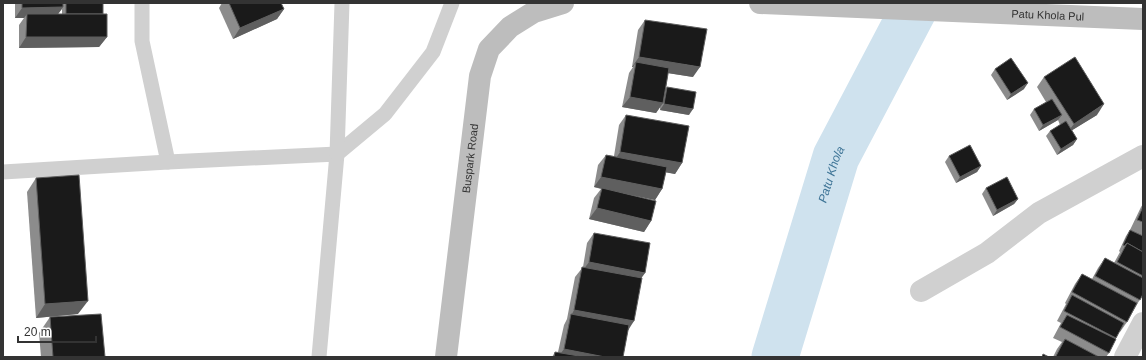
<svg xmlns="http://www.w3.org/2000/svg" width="1146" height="360" font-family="Arial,sans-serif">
<rect width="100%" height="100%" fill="#fff"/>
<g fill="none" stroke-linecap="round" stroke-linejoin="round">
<path stroke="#cfe2ee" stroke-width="47" id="s1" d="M 775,357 L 836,157 L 917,3"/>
<g stroke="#d0d0d0" stroke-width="15">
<polyline points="142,3 142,41 168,162 337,154 319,357"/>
<polyline points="337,154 385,114 433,52 452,3"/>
<polyline points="337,154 342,3"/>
<polyline points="3,172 168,162"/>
</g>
<g stroke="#d0d0d0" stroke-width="22">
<polyline points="921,291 987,253 1039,213 1143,156"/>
<polyline points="1125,357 1143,323"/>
</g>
<g stroke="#bdbdbd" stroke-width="22">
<path id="s2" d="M 760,3 L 1143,19"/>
<path id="s3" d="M 446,357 L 480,76 L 489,49 L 510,27 L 534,12 L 563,3"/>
</g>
</g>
<g fill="#8c8c8c" fill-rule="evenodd">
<path d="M 15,3 L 103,3 L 103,14 L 107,37 L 99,47 L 19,48 L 19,25 L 24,18 L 15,18 ZM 62,9 L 62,14 L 58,14 Z"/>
<polygon points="222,3 281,3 284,9 277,19 233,39 219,8"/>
<polygon points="645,20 693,77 668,73 666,89 667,87 689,115 660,110 660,107 656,113 622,107 629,73 633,67 632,67 638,30"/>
<polygon points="995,69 1024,89 1007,100 991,75"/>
<polygon points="1044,77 1097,115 1072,130 1077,139 1073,145 1057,155 1046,136 1050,131 1060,125 1058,120 1039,131 1030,115 1034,109 1046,102 1037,87"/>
<polygon points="626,115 682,163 675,174 666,172 662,189 655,200 619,192 651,221 644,232 589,219 594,198 601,189 594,187 598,165 606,155 614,156 619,125"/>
<polygon points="949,156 981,166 977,172 956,183 945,162"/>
<polygon points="36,178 78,314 36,318 27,192"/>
<polygon points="986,188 1018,199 1014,204 993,216 982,194"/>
<polygon points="1143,204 1143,294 1127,322 1120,332 1119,332 1109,353 1106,357 1053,357 1057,349 1062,342 1053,338 1061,323 1057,321 1066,304 1065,303 1075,284 1082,274 1092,279 1098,268 1105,258 1114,263 1120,252 1119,251 1126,236 1130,230 1141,207"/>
<polygon points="594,233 641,278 628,330 623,357 552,357 555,352 558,352 564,325 567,319 575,277 583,267 587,243"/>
<polygon points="50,317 105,357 41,357 39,333"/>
</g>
<g fill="#5f5f5f">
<polygon points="63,7 56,17 27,14 24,18 15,18 22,8"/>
<polygon points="284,9 277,19 233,39 240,28"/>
<polygon points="26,37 107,37 99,47 19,48"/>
<polygon points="639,57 700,67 693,77 635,68 636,62 633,67 632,67"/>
<polygon points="1028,83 1024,89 1007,100 1011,94"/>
<polygon points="630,97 663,103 656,113 622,107"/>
<polygon points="664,104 693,109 689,115 660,110"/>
<polygon points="1104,104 1097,115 1066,134 1074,124"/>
<polygon points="1062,115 1058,120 1039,131 1043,125"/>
<polygon points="1077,139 1073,145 1057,155 1061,149"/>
<polygon points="620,152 682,163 675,174 613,163"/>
<polygon points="981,166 977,172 956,183 960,177"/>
<polygon points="601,177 662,189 655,200 594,187"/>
<polygon points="1018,199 1014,204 993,216 997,210"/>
<polygon points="597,208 651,221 644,232 589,219"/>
<polygon points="589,262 645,273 638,283 581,273"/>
<polygon points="88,301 78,314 36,318 45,304"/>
<polygon points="574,310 634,321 627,332 571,316"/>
<polygon points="564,349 605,357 558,357"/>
</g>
<g fill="#1a1a1a" stroke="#5f5f5f">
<polygon points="22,3 63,3 63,7 22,8"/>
<rect x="66" y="3" width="37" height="11"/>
<polygon points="229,3 281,3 284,9 240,28"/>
<polygon points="27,14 107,14 107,37 26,37"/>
<polygon points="645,20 707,29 700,67 639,57"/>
<polygon points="1075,57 1104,104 1074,124 1044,77"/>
<polygon points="1011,58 1028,83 1011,94 995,69"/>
<polygon points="636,62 669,68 663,103 630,97"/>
<polygon points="667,87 696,92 693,109 664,104"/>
<polygon points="1052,99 1062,115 1043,125 1034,109"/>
<polygon points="626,115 689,126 682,163 620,152"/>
<polygon points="1066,121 1077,139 1061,149 1050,131"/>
<polygon points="970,145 981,166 960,177 949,156"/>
<polygon points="606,155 667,167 662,189 601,177"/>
<polygon points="79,175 88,301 45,304 36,178"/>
<polygon points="1007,177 1018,199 997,210 986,188"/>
<polygon points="602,188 656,201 651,221 597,208"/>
<polygon points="1143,207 1143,222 1137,220"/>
<polygon points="1130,230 1143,236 1143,252 1127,243 1124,246 1123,245"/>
<polygon points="594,233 650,243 645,273 589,262"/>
<polygon points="1127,243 1143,252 1143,276 1117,262"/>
<polygon points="1105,258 1143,278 1143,294 1140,300 1095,276"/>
<polygon points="582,267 642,278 634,321 574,310"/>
<polygon points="1082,274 1137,303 1127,322 1072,292"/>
<polygon points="1072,295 1124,323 1116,338 1064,311"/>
<polygon points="101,314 105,357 53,357 50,317"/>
<polygon points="571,314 629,325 623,357 605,357 564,349"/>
<polygon points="1067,315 1116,339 1109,353 1060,327"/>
<polygon points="1065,339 1099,357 1058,357 1056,356"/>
<polygon points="555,352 585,357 554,357"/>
<polygon points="1043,354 1049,357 1042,357"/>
</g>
<g text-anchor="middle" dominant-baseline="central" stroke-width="4" stroke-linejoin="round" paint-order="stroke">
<g font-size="11" fill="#333" stroke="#fff">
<text stroke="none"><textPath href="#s2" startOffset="288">Patu Khola Pul</textPath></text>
<text stroke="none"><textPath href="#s3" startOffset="200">Buspark Road</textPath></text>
</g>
<g font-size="12" font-style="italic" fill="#3f7597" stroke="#fff">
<text stroke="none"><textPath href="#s1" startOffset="191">Patu Khola</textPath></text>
</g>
</g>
<rect width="1146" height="360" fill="none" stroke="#333333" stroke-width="8"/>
<path d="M18 336v6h78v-6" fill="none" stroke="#333333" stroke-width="2"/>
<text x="24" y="336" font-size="12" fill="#333333" stroke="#ffffff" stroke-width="3" paint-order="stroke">20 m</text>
</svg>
